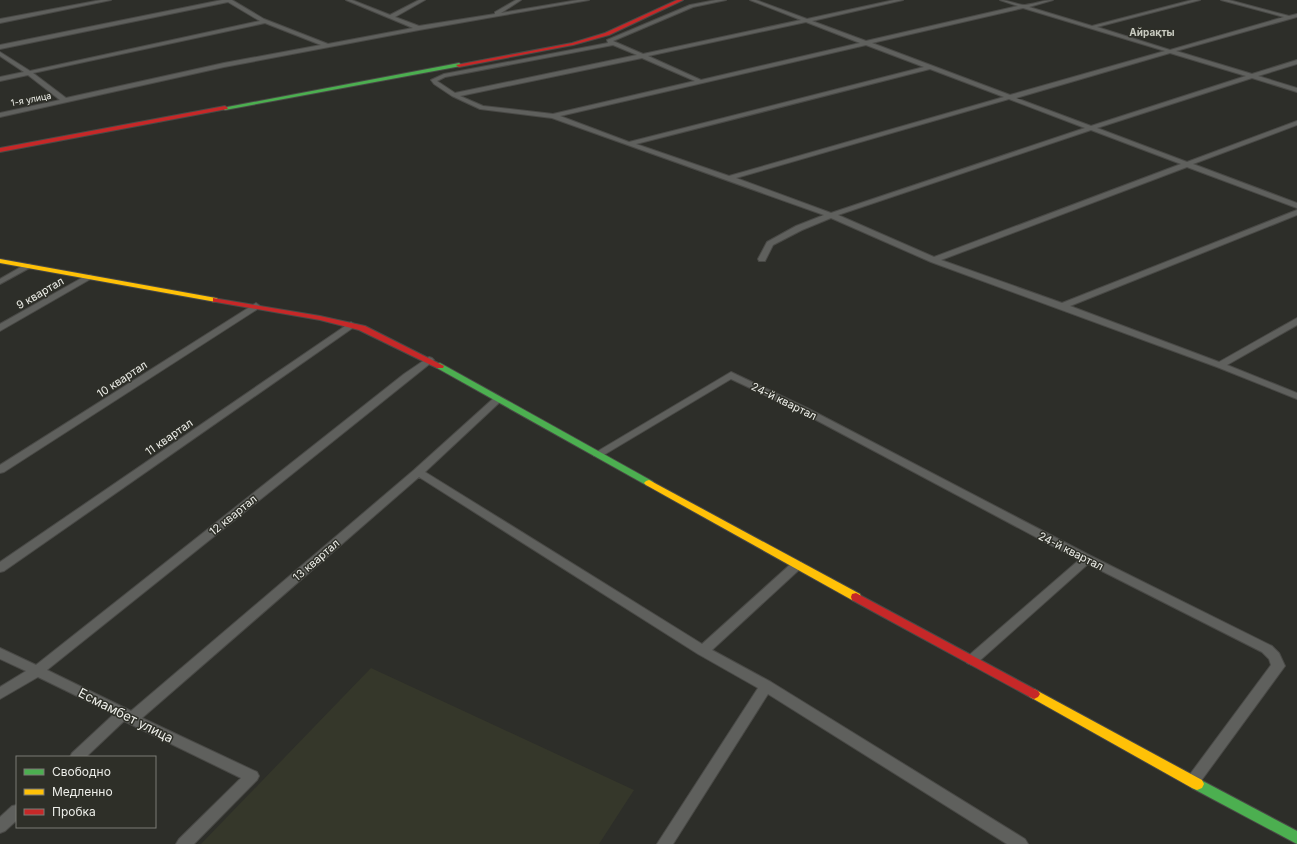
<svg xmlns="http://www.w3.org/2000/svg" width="1297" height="844" font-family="Inter,sans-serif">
<rect width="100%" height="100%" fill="#2d2e29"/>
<polygon fill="#35372a" points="371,668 634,790 599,844 201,844"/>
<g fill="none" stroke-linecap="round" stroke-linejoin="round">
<defs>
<g id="street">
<polygon points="101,0 111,0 0,23 0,19"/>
<path d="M 222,0 L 232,0 L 264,19 L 328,44 L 413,28 L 346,0 L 352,0 L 390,15 L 419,0 L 425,0 L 395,17 L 419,26 L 495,14 L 495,12 L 516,0 L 521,0 L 501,13 L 578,0 L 589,0 L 419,30 L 224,67 L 0,117 L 0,113 L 60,100 L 28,75 L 0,81 L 0,77 L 24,72 L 0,56 L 0,52 L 30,71 L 260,21 L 228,2 L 0,49 L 0,45 ZM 265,23 L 321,45 L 224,63 L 66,98 L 33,73 Z"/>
<path d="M 716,0 L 726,0 L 693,7 L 613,41 L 643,54 L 801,20 L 750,0 L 756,0 L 807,19 L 894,0 L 903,0 L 812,21 L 866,41 L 1018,6 L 1000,0 C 1008,0 1017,5 1025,5 C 1035,4 1043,0 1053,0 L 1029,7 L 1092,26 L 1192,0 L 1200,0 L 1097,27 L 1170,50 L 1284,17 L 1221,0 L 1229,0 L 1289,16 L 1297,14 L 1297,17 L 1176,51 L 1252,74 L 1297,60 L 1297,64 L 1258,76 L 1297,88 L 1297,92 L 1252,78 L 1097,128 L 1187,162 L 1297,121 L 1297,125 L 1193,164 L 1297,203 L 1297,208 L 1187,167 L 941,260 L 1062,303 L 1297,210 L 1297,215 L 1070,306 L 1219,362 L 1297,318 L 1297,325 L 1227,365 L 1297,393 L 1297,399 L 1217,367 L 931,262 L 831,218 L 802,230 L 773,245 L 765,261 L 759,261 L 758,259 L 767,242 L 796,226 L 824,215 L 552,118 L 480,109 L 452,96 L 434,84 L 431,80 L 444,74 L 608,43 L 607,40 L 690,5 ZM 1023,8 L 1165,51 L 1010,95 L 872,43 ZM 806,22 L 860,43 L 701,80 L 648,56 ZM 613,45 L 637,55 L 455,93 L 437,81 L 445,77 ZM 866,45 L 924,67 L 629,142 L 560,116 ZM 1170,53 L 1246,76 L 1091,126 L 1016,98 ZM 642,58 L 695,81 L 553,114 L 483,106 L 460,96 ZM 930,69 L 1004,97 L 729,176 L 636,144 ZM 1009,99 L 1085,128 L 831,213 L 736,178 ZM 1091,130 L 1181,164 L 934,257 L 838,215 Z"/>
<polygon points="26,264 29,264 33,266 0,284 0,279"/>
<polygon points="87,275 90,275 94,277 0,331 0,324"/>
<polygon points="256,303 260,306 259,308 4,472 0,473 0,465"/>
<polygon points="351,322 355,325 354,327 4,571 0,572 0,562"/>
<polygon points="429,357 432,358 434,360 432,362 47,670 131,711 414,470 495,397 498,396 503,399 501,401 425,472 702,644 793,562 801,562 803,565 801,568 712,650 771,682 1025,839 1028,844 1007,844 768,694 673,844 657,844 758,688 698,654 419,477 142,718 257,772 259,776 257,780 194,844 176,844 179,839 241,778 124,721 86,757 70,757 72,753 114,714 38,677 0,699 0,687 26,671 0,659 0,648 36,665 404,374"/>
<polygon points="731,372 809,409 1091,556 1272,646 1279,653 1285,666 1198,785 1193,787 1188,785 1186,781 1188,777 1271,665 1269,659 1262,652 1088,564 977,663 972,665 967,663 966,660 967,657 1079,560 803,413 731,379 602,456 594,456 593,454"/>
<polygon points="17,805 17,820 5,831 0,833 0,817 12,806"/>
</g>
<g id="fast">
<polygon points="459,63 462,65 461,66 225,110 222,108"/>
<polygon points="440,363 652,481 654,483 649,486 646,485 437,368 436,366 437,364"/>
<polygon points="1197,778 1297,831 1297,844 1192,788 1190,784 1192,780"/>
</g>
<g id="slow">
<polygon points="0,259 216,298 220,300 216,302 0,263"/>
<polygon points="649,480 860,594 861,597 860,600 856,601 852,600 646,485 644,483 646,481"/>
<polygon points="1034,689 1202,780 1204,784 1202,788 1197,790 1192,788 1030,697 1028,694 1030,691"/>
</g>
<g id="jam">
<polygon points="677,0 683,0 609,35 573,45 459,67 456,65 572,43 605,33"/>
<polygon points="225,106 228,108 227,109 0,152 0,148"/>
<polygon points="213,298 320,316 365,326 444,366 443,368 437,368 359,330 320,320 216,302 213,302"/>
<polygon points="856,593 1038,691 1040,694 1038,697 1034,699 1030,697 852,600 851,597 852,594"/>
</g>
</defs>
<use href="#street" stroke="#494946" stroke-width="2"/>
<use href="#fast" stroke="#494946" stroke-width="2"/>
<use href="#slow" stroke="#494946" stroke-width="2"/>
<use href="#jam" stroke="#494946" stroke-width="2"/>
<use href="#street" fill="#5f605d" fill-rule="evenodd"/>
<use href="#fast" fill="#4caf50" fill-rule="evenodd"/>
<use href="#slow" fill="#ffc107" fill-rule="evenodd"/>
<use href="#jam" fill="#c62828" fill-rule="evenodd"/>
</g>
<g text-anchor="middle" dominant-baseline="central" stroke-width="3" stroke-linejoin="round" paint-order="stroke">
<g font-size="9" fill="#edeee9" stroke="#2e2f28">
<text transform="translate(31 99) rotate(-11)">1-я улица</text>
</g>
<g font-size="10" font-weight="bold" fill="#c9cbc1" stroke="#2e2f28">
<text x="1152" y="32">Айрақты</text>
</g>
<g font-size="11" fill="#edeee9" stroke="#2e2f28">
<text transform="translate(40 293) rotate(-30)">9 квартал</text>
<text transform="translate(122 379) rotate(-33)">10 квартал</text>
<text transform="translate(784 401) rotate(26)">24-й квартал</text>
<text transform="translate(169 437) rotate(-35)">11 квартал</text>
<text transform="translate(233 515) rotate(-39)">12 квартал</text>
<text transform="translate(1071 551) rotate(27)">24-й квартал</text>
<text transform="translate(316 560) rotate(-41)">13 квартал</text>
</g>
<g font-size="13" fill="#edeee9" stroke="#2e2f28">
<text transform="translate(126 715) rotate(27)">Есмамбет улица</text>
</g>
</g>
<rect x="16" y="756" width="140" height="72" fill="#2e2f28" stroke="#7a7b75"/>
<rect x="24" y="769" width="20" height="6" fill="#4caf50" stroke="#7a7b75"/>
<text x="52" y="776" font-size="12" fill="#edeee9">Свободно</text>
<rect x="24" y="789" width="20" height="6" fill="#ffc107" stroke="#7a7b75"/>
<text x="52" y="796" font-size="12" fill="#edeee9">Медленно</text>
<rect x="24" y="809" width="20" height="6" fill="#c62828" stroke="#7a7b75"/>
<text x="52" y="816" font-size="12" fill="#edeee9">Пробка</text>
</svg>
